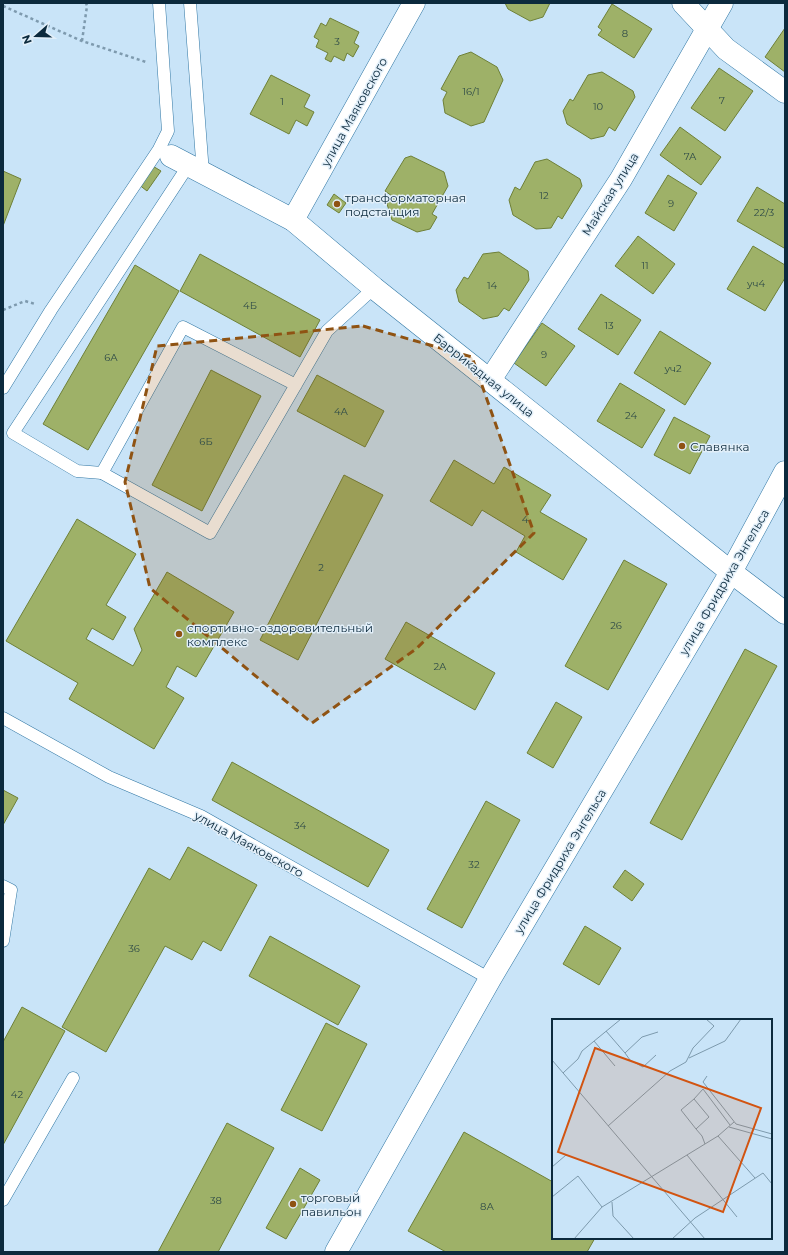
<svg xmlns="http://www.w3.org/2000/svg" width="788" height="1255" font-family="Montserrat,sans-serif">
<rect width="100%" height="100%" fill="#c9e4f8"/>
<g fill="#9eb168" stroke="#6e8037">
<polygon points="505,3 550,3 543,17 530,21 508,9"/>
<polygon points="612,4 652,29 634,58 598,35 602,30 598,27"/>
<polygon points="330,18 359,32 354,43 359,46 353,57 347,53 344,61 334,56 331,62 325,59 328,53 316,47 319,40 314,37 321,23 326,26"/>
<polygon points="785,28 785,72 765,57"/>
<polygon points="471,52 497,67 503,80 484,122 471,126 445,113 443,100 447,92 441,89 459,56"/>
<polygon points="719,68 753,91 725,131 691,108"/>
<polygon points="602,72 633,91 635,97 615,131 609,127 604,136 591,139 567,124 563,111 570,99 573,101 588,75"/>
<polygon points="271,75 310,95 304,107 314,112 307,126 296,120 289,134 250,114"/>
<polygon points="680,127 721,157 701,185 660,155"/>
<polygon points="411,156 444,172 448,186 432,214 437,217 430,229 417,232 392,220 387,204 392,196 385,191 405,158"/>
<polygon points="547,159 580,179 582,186 562,219 558,216 551,228 536,229 513,215 509,200 515,187 520,190 535,162"/>
<polygon points="151,165 161,171 147,191 138,184"/>
<polygon points="3,171 21,179 3,226"/>
<polygon points="668,175 697,193 674,231 645,213"/>
<polygon points="757,187 785,204 785,246 784,248 737,221"/>
<polygon points="334,194 346,203 339,213 327,205"/>
<polygon points="638,236 675,264 653,294 615,266"/>
<polygon points="753,246 785,265 785,278 765,311 727,289"/>
<polygon points="499,252 528,271 529,280 509,311 504,308 498,316 483,319 459,302 456,290 464,277 468,279 483,254"/>
<polygon points="200,254 320,320 300,357 180,291"/>
<polygon points="135,265 179,291 88,450 43,424"/>
<polygon points="601,294 641,320 618,355 578,329"/>
<polygon points="542,323 575,346 546,386 514,363"/>
<polygon points="660,331 711,363 685,405 634,373"/>
<polygon points="211,370 261,396 202,511 152,485"/>
<polygon points="317,375 384,411 365,447 297,411"/>
<polygon points="620,383 665,410 642,448 597,421"/>
<polygon points="674,417 710,436 690,474 654,455"/>
<polygon points="454,460 494,484 504,467 551,495 540,512 587,539 563,580 516,552 525,536 482,510 472,526 430,501"/>
<polygon points="344,475 383,495 298,660 260,640"/>
<polygon points="77,519 136,554 106,605 126,617 113,640 92,628 86,639 133,666 142,650 134,629 167,572 234,612 196,677 177,666 166,687 184,698 154,749 69,699 78,683 6,641"/>
<polygon points="624,560 667,584 608,690 565,666"/>
<polygon points="406,622 495,673 475,710 385,659"/>
<polygon points="745,649 777,666 682,840 650,823"/>
<polygon points="556,702 582,717 553,768 527,753"/>
<polygon points="232,762 389,850 368,887 212,800"/>
<polygon points="3,790 18,798 3,825"/>
<polygon points="486,801 520,820 462,928 427,909"/>
<polygon points="188,847 257,885 221,951 203,941 192,960 165,946 106,1052 62,1027 149,868 170,880"/>
<polygon points="625,870 644,884 632,901 613,887"/>
<polygon points="585,926 621,948 599,985 563,964"/>
<polygon points="270,936 360,986 338,1025 249,976"/>
<polygon points="22,1007 65,1031 3,1145 3,1042"/>
<polygon points="326,1023 367,1044 322,1131 281,1110"/>
<polygon points="227,1123 274,1148 218,1252 158,1252"/>
<polygon points="464,1132 553,1182 553,1238 595,1238 587,1252 446,1252 408,1231"/>
<polygon points="300,1168 320,1180 286,1239 266,1228"/>
</g>
<g fill="none" stroke-linecap="round" stroke-linejoin="round">
<defs>
<g id="service">
<polyline points="190,3 203,173"/>
<polyline points="296,385 183,327 102,473 210,533 327,331 374,288"/>
<polyline points="3,388 51,310 159,149 168,131 159,3"/>
<polyline points="102,473 77,471 13,433 188,166"/>
<polyline points="3,718 109,777 201,816 490,979"/>
<polyline points="3,886 11,890 3,941"/>
<polyline points="3,1200 73,1078"/>
</g>
<g id="minor">
<polyline points="683,3 726,49 785,92"/>
<polyline points="171,156 293,220 374,288 731,572 785,613"/>
<polyline points="293,220 414,3"/>
<polyline points="490,380 621,179 722,3"/>
<polyline points="336,1252 490,979 731,572 785,472"/>
</g>
</defs>
<use href="#service" stroke="#3177a4" stroke-width="13"/>
<use href="#minor" stroke="#3177a4" stroke-width="23"/>
<g stroke="#7e9aae" stroke-width="2.5" stroke-dasharray="3 3" stroke-linecap="butt">
<polyline points="3,6 82,41 146,62"/>
<polyline points="82,41 87,6 86,3"/>
<polyline points="3,310 25,301 35,304"/>
</g>
<use href="#service" stroke="#fff" stroke-width="12"/>
<use href="#minor" stroke="#fff" stroke-width="22"/>
</g>
<path fill="#8f5313" fill-opacity="0.2" stroke="#8f5313" stroke-width="3" stroke-dasharray="8 5" stroke-linejoin="round" d="M 363,326 L 472,357 L 534,533 L 416,649 L 312,723 L 150,588 L 125,482 L 157,346 Z"/>
<g fill="#8f5313" stroke="#e2eff9" stroke-width="1.5">
<circle cx="337" cy="204" r="4"/>
<circle cx="682" cy="446" r="4"/>
<circle cx="179" cy="634" r="4"/>
<circle cx="293" cy="1204" r="4"/>
</g>
<g text-anchor="middle" dominant-baseline="central" stroke-width="3" stroke-linejoin="round" paint-order="stroke">
<g font-size="10" fill="#304c48">
<text x="625" y="33">8</text>
<text x="337" y="41">3</text>
<text x="471" y="91">16/1</text>
<text x="722" y="100">7</text>
<text x="282" y="101">1</text>
<text x="598" y="106">10</text>
<text x="690" y="156">7А</text>
<text x="544" y="195">12</text>
<text x="671" y="203">9</text>
<text x="764" y="212">22/3</text>
<text x="645" y="265">11</text>
<text x="756" y="283">уч4</text>
<text x="492" y="285">14</text>
<text x="250" y="305">4Б</text>
<text x="609" y="325">13</text>
<text x="544" y="354">9</text>
<text x="111" y="357">6А</text>
<text x="673" y="368">уч2</text>
<text x="341" y="411">4А</text>
<text x="631" y="415">24</text>
<text x="206" y="441">6Б</text>
<text x="525" y="519">4</text>
<text x="321" y="567">2</text>
<text x="616" y="625">26</text>
<text x="440" y="666">2А</text>
<text x="300" y="825">34</text>
<text x="474" y="864">32</text>
<text x="134" y="948">36</text>
<text x="17" y="1094">42</text>
<text x="216" y="1200">38</text>
<text x="487" y="1206">8А</text>
</g>
<g font-size="12" fill="#0c2a3d" stroke="#e2eff9">
<text transform="translate(354 112) rotate(-61)">улица Маяковского</text>
<text transform="translate(610 194) rotate(-58)">Майская улица</text>
<text transform="translate(484 375) rotate(39)">Баррикадная улица</text>
<text transform="translate(724 582) rotate(-60)">улица Фридриха Энгельса</text>
<text transform="translate(249 844) rotate(29)">улица Маяковского</text>
<text transform="translate(560 861) rotate(-59)">улица Фридриха Энгельса</text>
</g>
<g font-size="12" fill="#0c2a3d" stroke="#e2eff9" text-anchor="start">
<text x="345" y="197">трансформаторная<tspan x="345" dy="14">подстанция</tspan></text>
<text x="690" y="446">Славянка</text>
<text x="187" y="627">спортивно-оздоровительный<tspan x="187" dy="14">комплекс</tspan></text>
<text x="301" y="1197">торговый<tspan x="301" dy="14">павильон</tspan></text>
</g>
</g>
<g transform="translate(552 1019)">
<rect width="220" height="220" fill="#c9e4f8"/>
<path fill="none" stroke="#7d9aad" stroke-width="1" d="M 54,12 L 73,34 L 90,18 L 106,13M 42,22 L 63,47M 73,34 L 78,41 L 91,48 L 104,36M 137,39 L 173,22 L 189,0M 0,41 L 153,220M 11,54 L 26,40 L 30,32 L 69,0M 155,57 L 151,63 L 184,105 L 220,115M 142,80 L 151,70 L 178,106M 56,107 L 118,52 L 134,43 L 141,29 L 162,7 L 154,0M 177,108 L 220,120M 144,110 L 157,98 L 142,80 L 129,91 L 144,110 L 150,117 L 153,125M 166,117 L 203,159M 135,136 L 185,198M 0,148 L 14,136M 0,178 L 26,157 L 50,188M 60,183 L 61,197 L 82,220M 22,220 L 50,188 L 166,117 L 182,103M 120,220 L 143,199 L 211,154 L 220,165"/>
<path fill="#d25411" fill-opacity="0.15" stroke="#d25411" stroke-width="2" d="M 43,29 L 209,89 L 171,193 L 6,133 Z"/>
<rect width="220" height="220" fill="none" stroke="#0c2a3d" stroke-width="2"/>
</g>
<rect width="788" height="1255" fill="none" stroke="#0c2a3d" stroke-width="8"/>
<g transform="translate(36 36) rotate(250)" stroke="#e2eff9" stroke-width="3" paint-order="stroke">
<path d="M0-3L7 15L0 10L-7 15Z" fill="#0c2a3d"/>
<text y="-6" font-size="11" font-weight="bold" text-anchor="middle" fill="#0c2a3d">N</text>
</g>
</svg>
